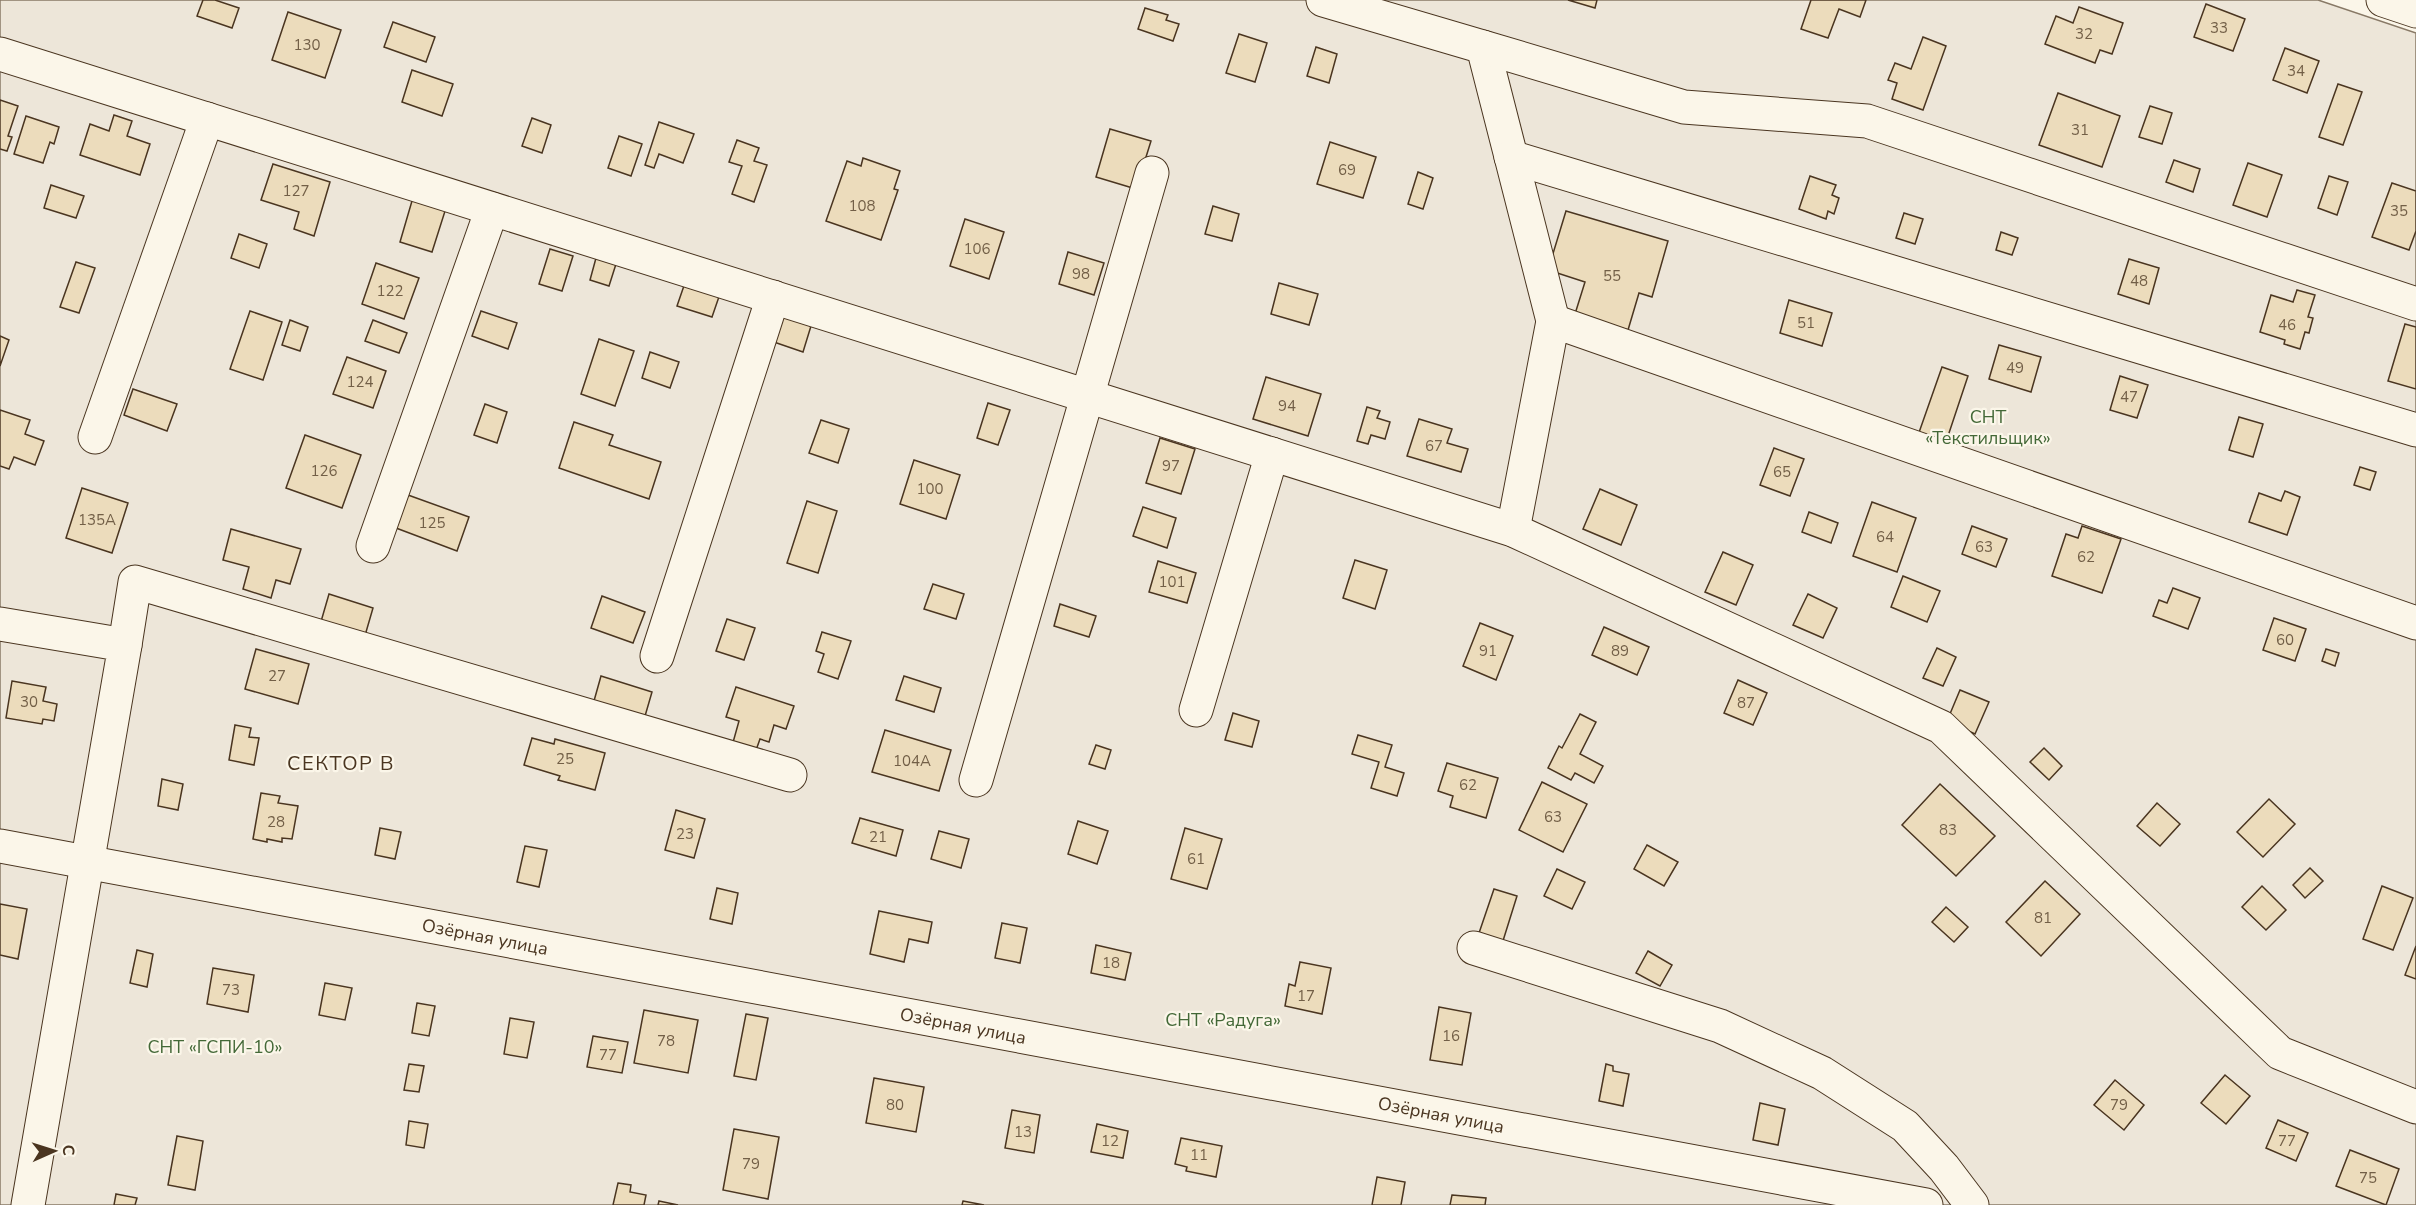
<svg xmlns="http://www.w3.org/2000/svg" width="2416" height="1205" font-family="'Nunito Sans',sans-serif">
<rect width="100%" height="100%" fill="#fbf6e9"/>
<polygon fill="#ede6d9" stroke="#887966" stroke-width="1.5" points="0,0 2318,0 2416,33 2416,1205 0,1205"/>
<g fill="#ecdcbc" stroke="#4a3520" stroke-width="1.5">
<polygon points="203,0 215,0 239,8 232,28 197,16"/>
<polygon points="1568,0 1597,0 1595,8"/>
<polygon points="1811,0 1866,0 1860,17 1839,9 1828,38 1801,29"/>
<polygon points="2206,4 2245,19 2233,51 2194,37"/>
<polygon points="2079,7 2123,23 2112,54 2100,50 2095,63 2045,44 2056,16 2073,23"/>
<polygon points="1145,8 1168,15 1166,20 1179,24 1173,41 1138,29"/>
<polygon points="288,12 341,30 325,78 272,60"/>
<polygon points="393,22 435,37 426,62 384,47"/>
<polygon points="1239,34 1267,43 1255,82 1226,73"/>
<polygon points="1923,37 1946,46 1923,110 1892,99 1897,83 1888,80 1895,63 1911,69"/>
<polygon points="1316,47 1337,54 1329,83 1307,76"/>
<polygon points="2285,48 2319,61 2307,93 2273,80"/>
<polygon points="412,70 453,84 442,116 402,102"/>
<polygon points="2338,84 2362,92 2343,145 2319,137"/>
<polygon points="2058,93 2120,116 2102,167 2039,145"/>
<polygon points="0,100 18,106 8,136 12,137 7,151 0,149"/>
<polygon points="2150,106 2172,113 2162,144 2139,137"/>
<polygon points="114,115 132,121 127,136 150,144 140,175 80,155 90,124 109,131"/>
<polygon points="26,116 59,127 54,144 50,142 43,163 14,154"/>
<polygon points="532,118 551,125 542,153 522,146"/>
<polygon points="659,122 694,134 683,163 659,154 654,168 645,165"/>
<polygon points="1110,129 1151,141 1136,189 1096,177"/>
<polygon points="619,136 642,144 631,176 608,168"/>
<polygon points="737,140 759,148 754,161 767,165 754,202 732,194 742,166 729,162"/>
<polygon points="1330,142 1376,157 1363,198 1317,184"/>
<polygon points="863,158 900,171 894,189 898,190 881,240 826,221 847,161 861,166"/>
<polygon points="2174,160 2200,169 2193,192 2166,182"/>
<polygon points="2248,163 2282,175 2267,217 2233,205"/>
<polygon points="273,164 330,182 314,236 294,229 299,212 261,200"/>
<polygon points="1418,172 1433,178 1423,209 1408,204"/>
<polygon points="1810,176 1836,185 1832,195 1839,198 1834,214 1828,211 1826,219 1799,209"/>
<polygon points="2329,176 2348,182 2337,215 2318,208"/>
<polygon points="2392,183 2416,191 2416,231 2409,250 2372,237"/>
<polygon points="51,185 84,196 76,218 44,208"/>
<polygon points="414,194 446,208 432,252 400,242"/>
<polygon points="1213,206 1239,214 1232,241 1205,234"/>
<polygon points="1566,211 1668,241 1652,297 1639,293 1628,330 1575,314 1585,282 1548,270"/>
<polygon points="1904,213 1923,219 1915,244 1896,238"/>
<polygon points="965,219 1004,232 989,279 950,266"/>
<polygon points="2001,232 2018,238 2012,255 1996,250"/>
<polygon points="239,234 267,244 259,268 231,258"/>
<polygon points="550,249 573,256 562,291 539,284"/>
<polygon points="1068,252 1104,263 1094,295 1059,284"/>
<polygon points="596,258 616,264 609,286 590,280"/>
<polygon points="2129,259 2159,268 2149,304 2118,294"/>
<polygon points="76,262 95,268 79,313 60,307"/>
<polygon points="376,263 419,278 404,319 362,304"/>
<polygon points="687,277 722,288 712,317 677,306"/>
<polygon points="1279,283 1318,294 1309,325 1271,314"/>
<polygon points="2297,290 2315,295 2308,317 2313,318 2309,333 2305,332 2300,349 2284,344 2285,340 2260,332 2271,295 2293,302"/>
<polygon points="1789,300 1832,313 1822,346 1780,333"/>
<polygon points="250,311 282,322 263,380 230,369"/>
<polygon points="481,311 517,323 508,349 472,336"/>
<polygon points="776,314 811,326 803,352 768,340"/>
<polygon points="290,320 308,327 300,351 282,345"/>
<polygon points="373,320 407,333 399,353 365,341"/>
<polygon points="2405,324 2416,327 2416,389 2388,381"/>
<polygon points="0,336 9,340 0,366"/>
<polygon points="599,339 634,351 615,406 581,394"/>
<polygon points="1999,345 2041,357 2031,392 1989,379"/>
<polygon points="650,352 679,362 670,388 642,378"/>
<polygon points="347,357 386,371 373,408 333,394"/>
<polygon points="1942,367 1968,376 1943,451 1916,441"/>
<polygon points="2120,376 2148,385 2137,418 2110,410"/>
<polygon points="1266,377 1321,394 1308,436 1253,419"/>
<polygon points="133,389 177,404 167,431 124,415"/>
<polygon points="988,403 1010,410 998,445 977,438"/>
<polygon points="485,404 507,412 497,443 474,435"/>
<polygon points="1367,407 1380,411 1377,418 1390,422 1385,439 1371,435 1368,444 1357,441"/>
<polygon points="0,410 30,420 25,434 44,441 35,465 14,457 9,469 0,466"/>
<polygon points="2239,417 2263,424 2253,457 2229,450"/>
<polygon points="1419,419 1452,429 1447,443 1468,449 1461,472 1407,456"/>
<polygon points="821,420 849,429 838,463 809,453"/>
<polygon points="574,422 613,435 609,445 661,462 649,499 559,468"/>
<polygon points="305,435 361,455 342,508 286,488"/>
<polygon points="1160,438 1195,449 1181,494 1146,483"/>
<polygon points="1774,448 1804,459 1790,496 1760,485"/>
<polygon points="914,460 960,475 946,519 900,504"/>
<polygon points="2360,467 2376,472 2370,490 2354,485"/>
<polygon points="82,488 128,503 112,553 66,538"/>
<polygon points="1600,489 1637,505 1621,545 1583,529"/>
<polygon points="2285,491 2300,497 2287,535 2249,522 2259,493 2281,501"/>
<polygon points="408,495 469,517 457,551 396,528"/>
<polygon points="807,501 837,511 818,573 787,563"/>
<polygon points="1872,502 1916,518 1897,572 1853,556"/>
<polygon points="1143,507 1176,518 1167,548 1133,536"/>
<polygon points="1809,512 1838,523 1831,543 1802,532"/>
<polygon points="1972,526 2007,539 1996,567 1962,554"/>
<polygon points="2082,526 2121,539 2102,593 2052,576 2066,534 2078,538"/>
<polygon points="231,529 301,549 290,584 276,580 271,598 243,589 249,567 223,560"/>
<polygon points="1723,552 1753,565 1736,605 1705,592"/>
<polygon points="1355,560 1387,570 1375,609 1343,598"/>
<polygon points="1158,561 1196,573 1187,603 1149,592"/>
<polygon points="1903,576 1940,591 1927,622 1891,607"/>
<polygon points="933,584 964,594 956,619 924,609"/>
<polygon points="2173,588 2200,598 2188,629 2153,616 2159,600 2167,603"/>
<polygon points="329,594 373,608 364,639 320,625"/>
<polygon points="1808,594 1837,608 1823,638 1793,625"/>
<polygon points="602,596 645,612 633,643 591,628"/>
<polygon points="1060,604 1096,616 1089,637 1054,626"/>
<polygon points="2274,618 2306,629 2295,661 2263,650"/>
<polygon points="727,619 755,628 744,660 716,651"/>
<polygon points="1480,623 1513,636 1496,680 1463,666"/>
<polygon points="1604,627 1649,647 1637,675 1592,655"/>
<polygon points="822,632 851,641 838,679 818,672 824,654 816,651"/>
<polygon points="1937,648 1956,657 1943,686 1923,678"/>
<polygon points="256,649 309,664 298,704 245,689"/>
<polygon points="2326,649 2339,653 2335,666 2322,661"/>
<polygon points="601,676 652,692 643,723 592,708"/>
<polygon points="904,676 941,688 934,712 896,700"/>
<polygon points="1738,680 1767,693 1753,725 1724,713"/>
<polygon points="12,681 46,687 43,701 57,704 54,721 43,719 42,724 6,718"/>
<polygon points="736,687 794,706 786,729 774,725 769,742 760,739 755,753 732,746 739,721 726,717"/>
<polygon points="1960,690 1989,702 1975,734 1947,721"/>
<polygon points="1233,713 1259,721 1252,747 1225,740"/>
<polygon points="1580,714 1596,722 1580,754 1603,766 1594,783 1575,773 1571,780 1548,768 1559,746 1562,748"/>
<polygon points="235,725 251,728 249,737 259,738 254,765 229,760"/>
<polygon points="885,730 951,750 939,791 872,772"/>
<polygon points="1358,735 1392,745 1385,767 1404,773 1397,796 1371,788 1379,762 1352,754"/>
<polygon points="532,738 554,744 555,739 605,753 595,790 558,780 560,776 524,765"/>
<polygon points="1096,745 1111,750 1105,769 1089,764"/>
<polygon points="2044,748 2062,766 2049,780 2030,762"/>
<polygon points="1447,763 1498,778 1486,818 1450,807 1453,796 1438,791"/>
<polygon points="162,779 183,784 178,810 158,806"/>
<polygon points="1542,782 1587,804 1563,852 1519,830"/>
<polygon points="1940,784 1995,836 1956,876 1902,825"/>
<polygon points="261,793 280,796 278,803 298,806 292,839 282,838 282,842 267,839 267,842 253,839"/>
<polygon points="2269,799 2295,824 2263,857 2237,832"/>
<polygon points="2157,803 2180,824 2160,846 2137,826"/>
<polygon points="676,810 705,819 694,858 665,850"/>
<polygon points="860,818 903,830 896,856 852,843"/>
<polygon points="1078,821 1108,831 1097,864 1068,854"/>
<polygon points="380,828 401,832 395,859 375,855"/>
<polygon points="1185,828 1222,839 1207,889 1171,879"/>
<polygon points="939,831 969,839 961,868 931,859"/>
<polygon points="1647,845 1678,862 1664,886 1634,869"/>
<polygon points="525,846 547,850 539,887 517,882"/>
<polygon points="2310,868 2323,881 2305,898 2293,885"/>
<polygon points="1557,869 1585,882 1572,909 1544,896"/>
<polygon points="2045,881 2080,914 2041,956 2006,922"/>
<polygon points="2262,886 2286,910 2266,930 2242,907"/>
<polygon points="2382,886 2413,898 2393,950 2363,939"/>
<polygon points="717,888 738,893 732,924 710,919"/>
<polygon points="1494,889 1517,896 1502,944 1478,936"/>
<polygon points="0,904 27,909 18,959 0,955"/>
<polygon points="1946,907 1968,927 1954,942 1932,922"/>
<polygon points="879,911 932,922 928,943 909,939 904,962 870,954"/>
<polygon points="1002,923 1027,928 1020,963 995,958"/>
<polygon points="1096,945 1131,953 1125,980 1091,973"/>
<polygon points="2416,946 2416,979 2405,975"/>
<polygon points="137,950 153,954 147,987 130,983"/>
<polygon points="1648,951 1672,965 1660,986 1636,973"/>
<polygon points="1300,962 1331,968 1322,1014 1285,1006 1289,984 1295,986"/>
<polygon points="213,968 254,975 248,1012 207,1004"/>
<polygon points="325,983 352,988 345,1020 319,1015"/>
<polygon points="417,1003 435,1006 429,1036 412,1033"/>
<polygon points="1439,1007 1471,1013 1462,1065 1430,1060"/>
<polygon points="644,1010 698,1020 688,1073 634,1063"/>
<polygon points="746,1014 768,1018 756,1080 734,1076"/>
<polygon points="510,1018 534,1022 527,1058 504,1054"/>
<polygon points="593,1036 628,1042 622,1073 587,1067"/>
<polygon points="409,1064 424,1066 419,1092 404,1090"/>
<polygon points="1606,1064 1613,1066 1613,1071 1629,1074 1623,1106 1599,1101"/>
<polygon points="2225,1075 2250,1096 2226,1124 2201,1103"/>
<polygon points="874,1078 924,1087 916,1132 866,1123"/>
<polygon points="2115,1080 2144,1105 2124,1130 2094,1105"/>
<polygon points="1760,1103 1785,1109 1778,1145 1753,1140"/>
<polygon points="1012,1110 1040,1115 1034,1153 1005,1148"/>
<polygon points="2278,1120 2308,1133 2296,1161 2266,1148"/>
<polygon points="409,1121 428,1124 424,1148 406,1145"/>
<polygon points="1097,1124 1128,1131 1123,1158 1091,1152"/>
<polygon points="734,1129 779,1137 768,1199 723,1190"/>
<polygon points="177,1136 203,1141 195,1190 168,1185"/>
<polygon points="1181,1138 1222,1146 1216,1177 1186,1171 1187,1167 1175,1164"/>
<polygon points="2350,1150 2399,1169 2386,1205 2336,1186"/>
<polygon points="1377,1177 1405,1182 1401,1205 1372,1205"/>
<polygon points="618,1183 631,1185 630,1192 646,1195 644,1205 613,1205"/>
<polygon points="116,1194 137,1198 135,1205 114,1205"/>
<polygon points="1452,1195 1486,1198 1485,1205 1450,1205"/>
<polygon points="659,1201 678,1205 658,1205"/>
<polygon points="963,1201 984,1205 962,1205"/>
</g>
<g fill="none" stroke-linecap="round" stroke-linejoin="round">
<defs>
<g id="minor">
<polyline points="1323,0 1483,47 1553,321"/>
<polyline points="1483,47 1684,107 1867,121 2416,304"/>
<polyline points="0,54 1513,530 1941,727 2280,1053 2416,1107"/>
<polyline points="1511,157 2416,430"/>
<polyline points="95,437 207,119"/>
<polyline points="1513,530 1553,321 2416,623"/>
<polyline points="373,546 492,209"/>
<polyline points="0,624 125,645 28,1205"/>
<polyline points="125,645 135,582 790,775"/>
<polyline points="657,656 773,297"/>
<polyline points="1196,710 1272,454"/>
<polyline points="976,780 1152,173"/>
<polyline points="0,846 1926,1205"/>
<polyline points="1474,948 1720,1026 1822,1073 1905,1126 1944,1168 1972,1205"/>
</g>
<polyline id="major" points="2383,0 2416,11"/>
</defs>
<use href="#minor" stroke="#4a3520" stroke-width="35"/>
<use href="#major" stroke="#4a3520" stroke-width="35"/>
<use href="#minor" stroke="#fbf6e9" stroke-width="33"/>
<use href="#major" stroke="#fbf6e9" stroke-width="33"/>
</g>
<g text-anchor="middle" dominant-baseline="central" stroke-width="4.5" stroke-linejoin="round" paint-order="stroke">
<g font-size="15" fill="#725f47">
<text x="2219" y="28">33</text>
<text x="2084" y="34">32</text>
<text x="307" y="45">130</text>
<text x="2296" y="71">34</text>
<text x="2080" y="130">31</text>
<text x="1347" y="170">69</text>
<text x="296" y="191">127</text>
<text x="862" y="206">108</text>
<text x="2399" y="211">35</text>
<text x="977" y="249">106</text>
<text x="1081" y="274">98</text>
<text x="1612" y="276">55</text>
<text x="2139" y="281">48</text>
<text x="390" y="291">122</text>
<text x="1806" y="323">51</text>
<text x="2287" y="325">46</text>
<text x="2015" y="368">49</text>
<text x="360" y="382">124</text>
<text x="2129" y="397">47</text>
<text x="1287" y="406">94</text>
<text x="1434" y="446">67</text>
<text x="1171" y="466">97</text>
<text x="324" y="471">126</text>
<text x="1782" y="472">65</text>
<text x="930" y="489">100</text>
<text x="97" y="520">135А</text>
<text x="432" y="523">125</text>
<text x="1885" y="537">64</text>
<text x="1984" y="547">63</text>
<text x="2086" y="557">62</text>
<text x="1172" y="582">101</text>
<text x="2285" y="640">60</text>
<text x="1488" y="651">91</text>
<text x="1620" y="651">89</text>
<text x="277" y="676">27</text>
<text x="29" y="702">30</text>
<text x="1746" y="703">87</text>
<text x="565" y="759">25</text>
<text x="912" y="761">104А</text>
<text x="1468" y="785">62</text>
<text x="1553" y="817">63</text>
<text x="276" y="822">28</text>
<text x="1948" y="830">83</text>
<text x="685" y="834">23</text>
<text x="878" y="837">21</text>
<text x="1196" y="859">61</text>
<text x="2043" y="918">81</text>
<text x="1111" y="963">18</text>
<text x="231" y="990">73</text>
<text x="1306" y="996">17</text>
<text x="1451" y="1036">16</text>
<text x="666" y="1041">78</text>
<text x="608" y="1055">77</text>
<text x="895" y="1105">80</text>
<text x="2119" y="1105">79</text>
<text x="1023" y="1132">13</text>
<text x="1110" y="1141">12</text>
<text x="2287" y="1141">77</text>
<text x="1199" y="1155">11</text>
<text x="751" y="1164">79</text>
<text x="2368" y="1178">75</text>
</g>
<g font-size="18" fill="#436837" stroke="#fbf6e9">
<text x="1988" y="417">СНТ<tspan x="1988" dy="21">«Текстильщик»</tspan></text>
<text x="1223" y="1020">СНТ «Радуга»</text>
<text x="215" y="1047">СНТ «ГСПИ-10»</text>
</g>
<g font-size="18" fill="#4a3520" stroke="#fbf6e9">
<text transform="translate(485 937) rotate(11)">Озёрная улица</text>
<text transform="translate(963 1026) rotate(11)">Озёрная улица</text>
<text transform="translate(1441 1115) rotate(11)">Озёрная улица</text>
</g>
<g font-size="20" letter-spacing="1.5" fill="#4a3520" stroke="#fbf6e9">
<text x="341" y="763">СЕКТОР В</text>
</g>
</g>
<g transform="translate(54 1151) rotate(87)" stroke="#fbf6e9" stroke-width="4.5" paint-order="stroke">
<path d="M0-4.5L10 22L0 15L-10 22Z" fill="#4a3520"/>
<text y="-9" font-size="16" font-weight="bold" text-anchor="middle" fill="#4a3520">С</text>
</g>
</svg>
